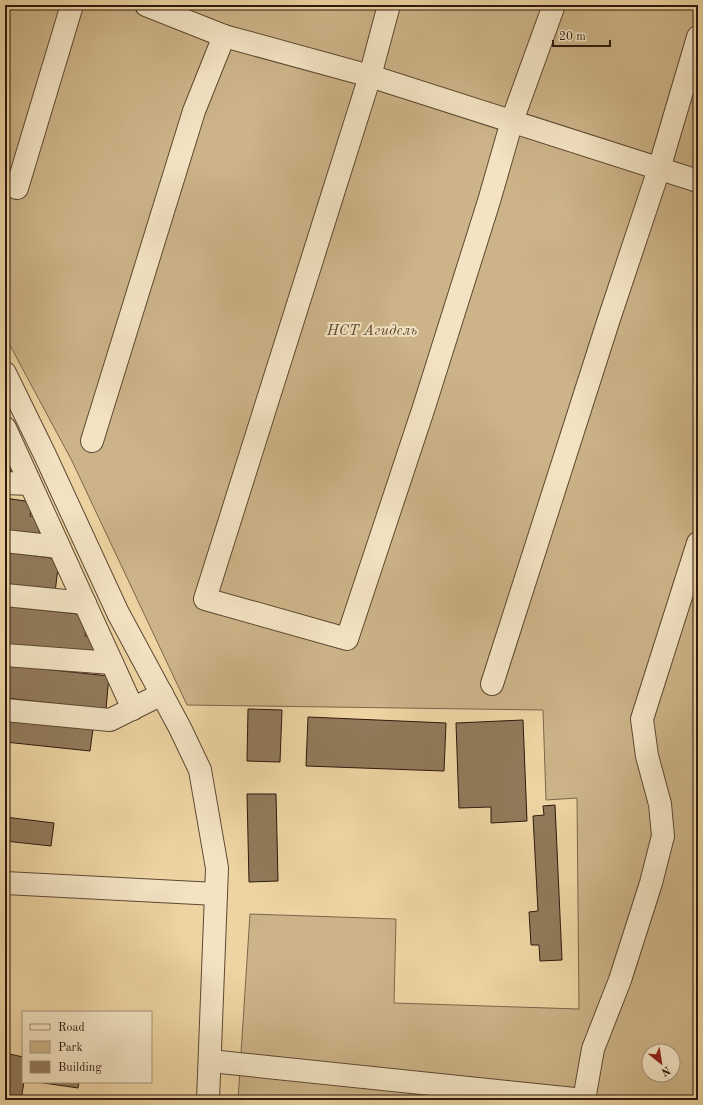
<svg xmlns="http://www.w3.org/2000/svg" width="703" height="1105" font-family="'Old Standard TT',serif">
<rect width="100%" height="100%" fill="#edd4a2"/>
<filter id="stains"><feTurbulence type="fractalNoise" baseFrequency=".005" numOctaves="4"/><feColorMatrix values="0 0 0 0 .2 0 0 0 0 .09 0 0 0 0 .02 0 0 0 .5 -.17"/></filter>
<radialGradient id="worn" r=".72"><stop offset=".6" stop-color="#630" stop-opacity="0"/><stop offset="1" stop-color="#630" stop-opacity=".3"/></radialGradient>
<path fill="#ccb488" stroke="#7c664a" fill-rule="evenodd" d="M 5,5 L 698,5 L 698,1100 L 238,1100 L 250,914 L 396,919 L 394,1003 L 579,1009 L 577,798 L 546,800 L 543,710 L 187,705 L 72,461 L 5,336 ZM 649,1051 L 673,1051 L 673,1075 L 649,1075 Z"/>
<g fill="#917a5a" stroke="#2d190c">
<polygon points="5,452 13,453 11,472 5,471"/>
<polygon points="5,498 32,502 30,516 41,517 39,534 5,530"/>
<polygon points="5,552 59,559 55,593 5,587"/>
<polygon points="5,606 87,615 85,636 95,637 93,654 5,645"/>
<polygon points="5,665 109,676 106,709 5,698"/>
<polygon points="248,709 282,710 280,762 247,761"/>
<polygon points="308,717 446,723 444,771 306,766"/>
<polygon points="5,720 93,729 90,751 5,742"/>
<polygon points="523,720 527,821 491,823 491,807 459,808 456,723"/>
<polygon points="247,794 276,794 278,881 249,882"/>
<polygon points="555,805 562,960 540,961 539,945 531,945 529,912 538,911 533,816 544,815 543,806"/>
<polygon points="5,817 54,823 51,846 5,841"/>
<polygon points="5,1053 23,1057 23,1082 24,1082 21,1100 5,1100"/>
<polygon points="37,1082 79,1082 78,1088"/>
</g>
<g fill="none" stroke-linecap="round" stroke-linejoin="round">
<defs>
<g id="minor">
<polyline points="146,5 224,36 370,76 698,181"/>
<polyline points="389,5 370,76 205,599 347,639 424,407 489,201 512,121 554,5"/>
<polyline points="17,188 72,5"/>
<polyline points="5,373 45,455 118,613 180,728 200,770 217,868 208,1100"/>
<polyline points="5,428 133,709"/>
<polyline points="92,441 194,111 224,36"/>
<polyline points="5,483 30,484"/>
<polyline points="5,541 59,547"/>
<polyline points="5,595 85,603"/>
<polyline points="5,655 112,663"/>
<polyline points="492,684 608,322 659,169 698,37"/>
<polyline points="5,710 110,720 162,694"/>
<polyline points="5,883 216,894"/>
<polyline points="210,1061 584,1100"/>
<polyline points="584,1100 593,1049 620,980 651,883 663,836 660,804 647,756 642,719 698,543"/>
</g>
</defs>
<use href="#minor" stroke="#5d4832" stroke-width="24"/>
<use href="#minor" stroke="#f3e3c3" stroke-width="22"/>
</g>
<g text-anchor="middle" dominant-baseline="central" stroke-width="4" stroke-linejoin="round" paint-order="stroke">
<g font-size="15" font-style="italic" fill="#5d4831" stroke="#f3e3c3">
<text x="372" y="331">НСТ Агидель</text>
</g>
</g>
<rect width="703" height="1105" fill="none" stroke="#edd4a2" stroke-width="20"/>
<rect x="6" y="6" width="691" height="1093" fill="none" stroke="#2d190c" stroke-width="2"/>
<rect x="10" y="10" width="683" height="1085" fill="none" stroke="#2d190c"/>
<rect x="22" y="1011" width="130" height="72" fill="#f3e3c3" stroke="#a4927a"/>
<rect x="30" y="1024" width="20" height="6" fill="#f3e3c3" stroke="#a4927a"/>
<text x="58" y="1031" font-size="12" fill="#2d190c">Road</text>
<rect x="30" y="1041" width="20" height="12" fill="#ccb488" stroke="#a4927a"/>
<text x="58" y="1051" font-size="12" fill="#2d190c">Park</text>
<rect x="30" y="1061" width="20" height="12" fill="#917a5a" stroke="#a4927a"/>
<text x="58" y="1071" font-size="12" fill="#2d190c">Building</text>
<g transform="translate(661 1063) rotate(150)"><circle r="19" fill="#f3e3c3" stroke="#a4927a"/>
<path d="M0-3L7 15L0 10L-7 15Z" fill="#8f2418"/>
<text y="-6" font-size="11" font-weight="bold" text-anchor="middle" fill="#2d190c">N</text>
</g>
<path d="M553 40v6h57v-6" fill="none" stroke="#2d190c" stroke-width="2"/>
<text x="559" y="40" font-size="12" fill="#2d190c" stroke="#f3e3c3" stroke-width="3" paint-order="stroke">20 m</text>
<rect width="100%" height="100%" filter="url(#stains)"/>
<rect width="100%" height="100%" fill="url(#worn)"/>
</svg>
